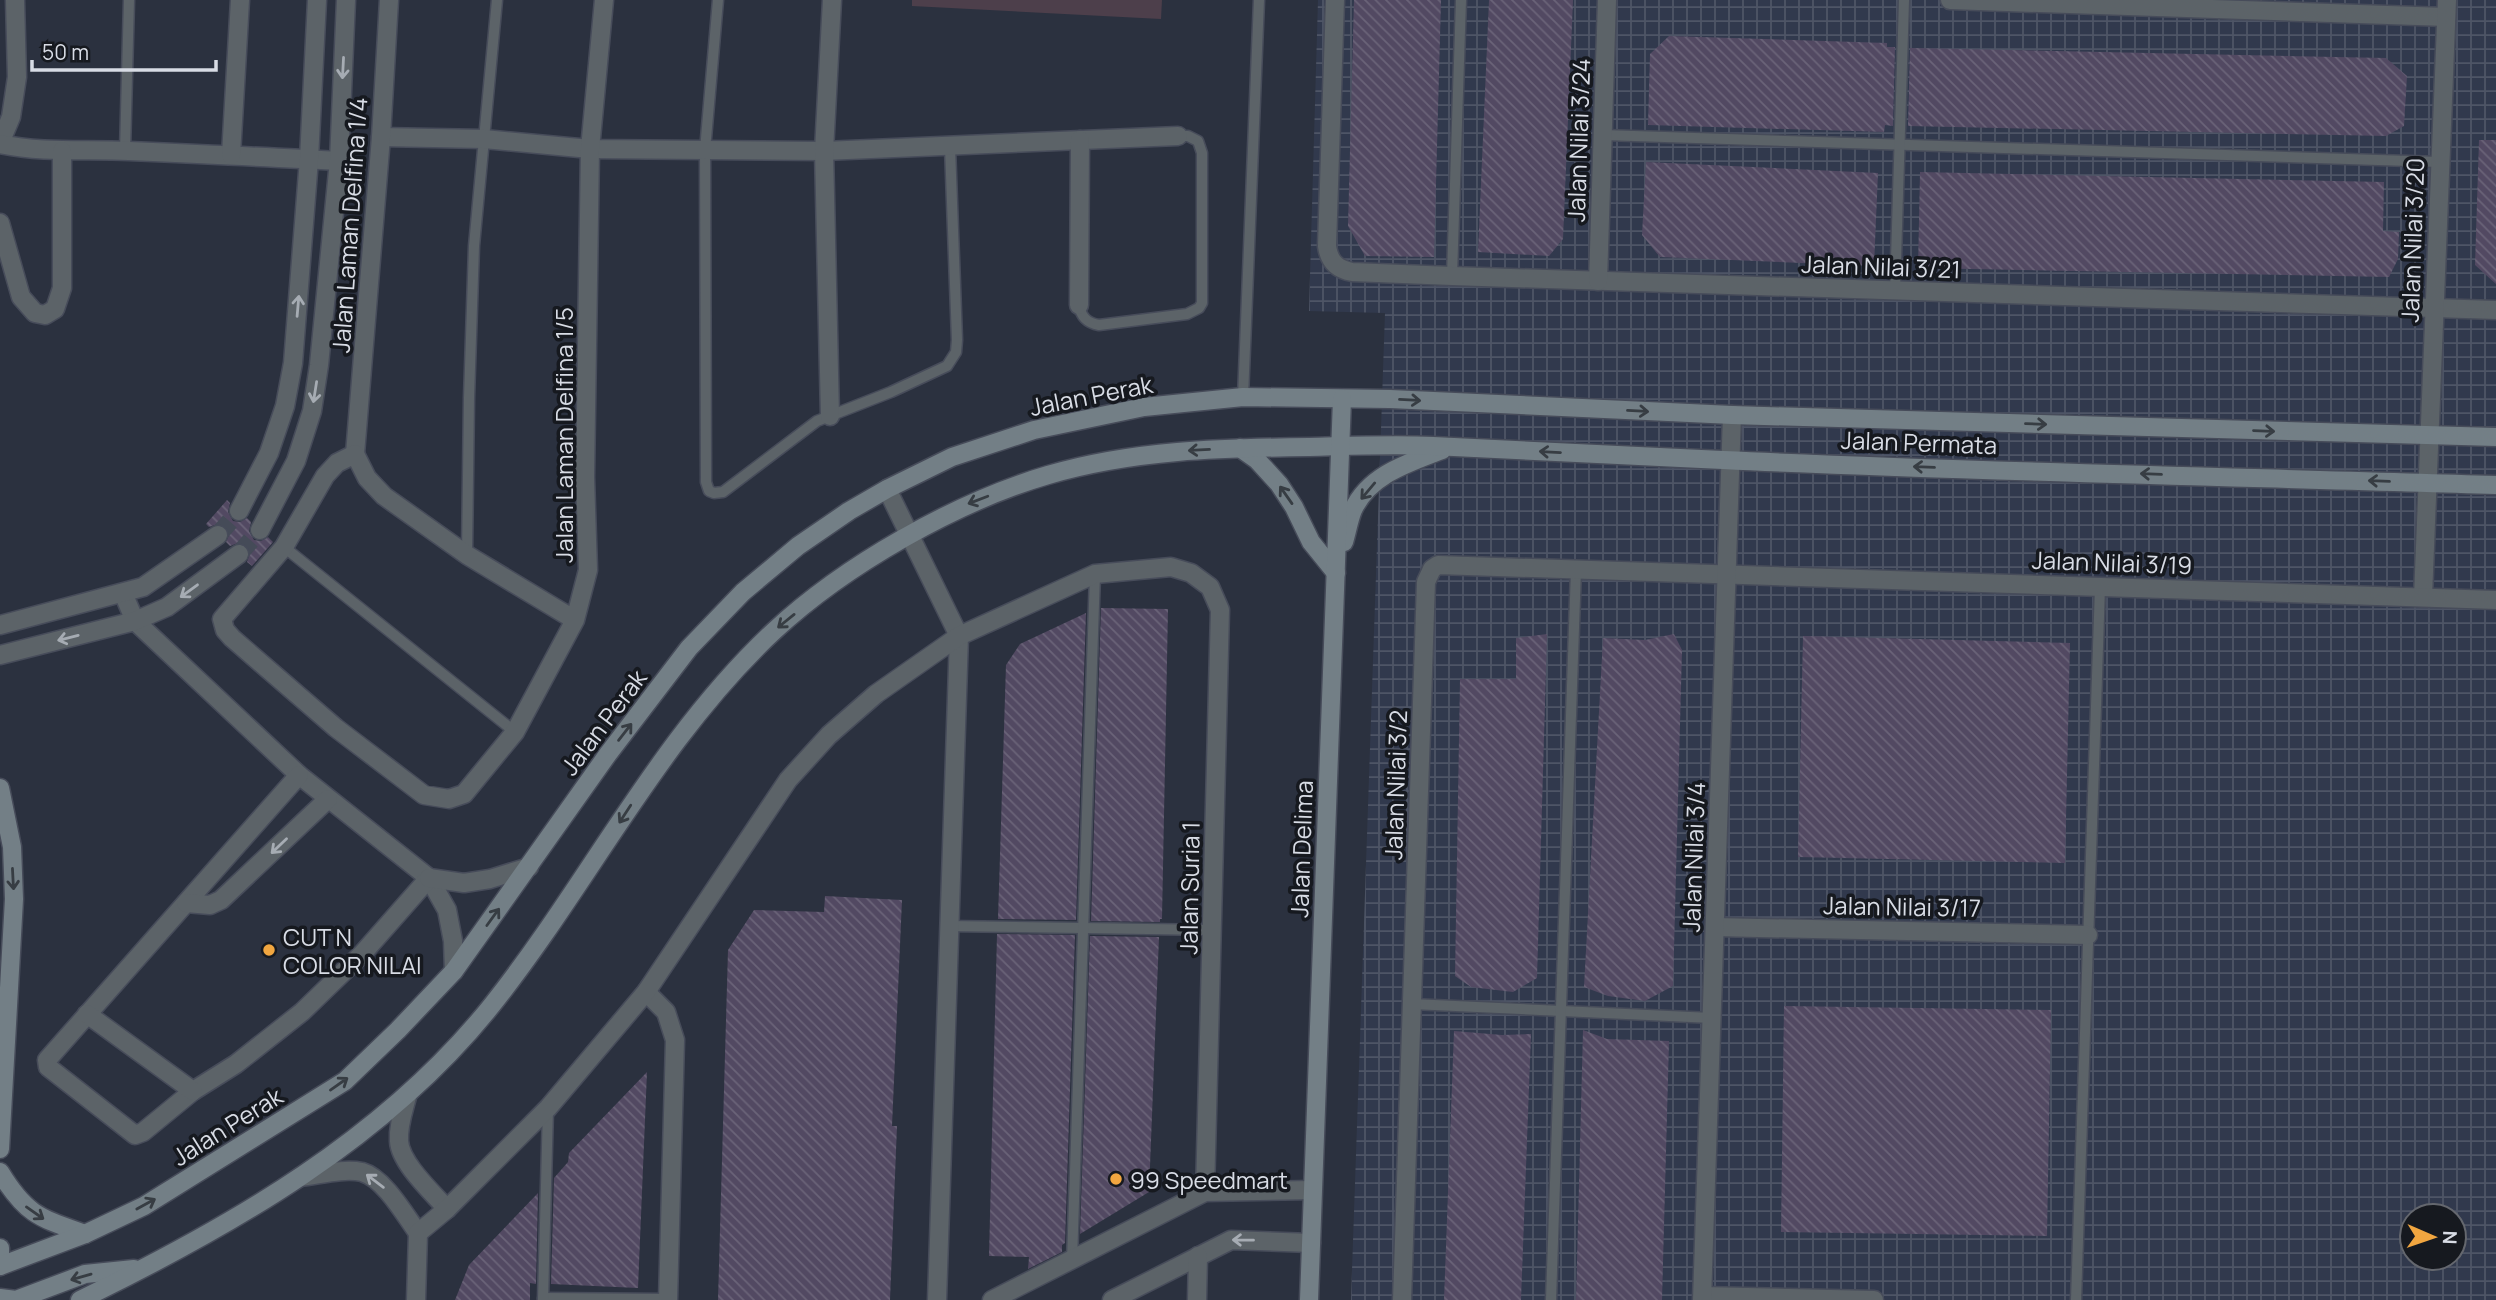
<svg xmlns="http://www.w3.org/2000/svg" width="2496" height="1300" font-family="Manrope,sans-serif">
<defs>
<pattern id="industrial-grid" width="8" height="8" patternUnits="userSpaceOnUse" patternTransform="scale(1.75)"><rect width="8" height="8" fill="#31394d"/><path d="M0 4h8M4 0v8" fill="none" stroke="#4e5566"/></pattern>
<pattern id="building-back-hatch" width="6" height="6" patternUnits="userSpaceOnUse" patternTransform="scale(1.75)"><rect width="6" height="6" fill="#524962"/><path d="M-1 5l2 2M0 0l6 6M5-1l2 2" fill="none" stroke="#6a6378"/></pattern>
</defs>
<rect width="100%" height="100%" fill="#2b313f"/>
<path fill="url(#industrial-grid)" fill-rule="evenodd" d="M 1318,0 L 2496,0 L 2496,1300 L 1351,1300 L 1385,313 L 1309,311 ZM 2412,1216 L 2454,1216 L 2454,1258 L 2412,1258 Z"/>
<polygon fill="#4d3f4b" points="912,0 1162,0 1161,19 912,6"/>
<g fill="url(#building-back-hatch)">
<polygon points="1354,0 1441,0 1434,257 1365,256 1348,226"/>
<polygon points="1489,0 1573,0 1563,239 1549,256 1478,252"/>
<polygon points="1669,36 1887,43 1887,47 1895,47 1893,126 1885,125 1884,132 1648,125 1650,54"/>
<polygon points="1910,48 2386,58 2407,76 2404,126 2386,136 1908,126"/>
<polygon points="2479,140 2496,140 2496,284 2475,265"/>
<polygon points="1646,162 1878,173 1874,266 1660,257 1642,235"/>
<polygon points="1920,172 2384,182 2383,231 2399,232 2398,259 2389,277 1918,268"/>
<polygon points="227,500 230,503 228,512 233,521 240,522 247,518 251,522 249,531 254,540 261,541 268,537 273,542 252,566 247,562 250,553 248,547 238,543 230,546 226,542 229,535 227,528 218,524 209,527 206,524"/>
<polygon points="1101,608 1168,609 1162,919 1160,919 1160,922 1091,921"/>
<polygon points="1086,613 1076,920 998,919 1006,665 1020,644"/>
<polygon points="1547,634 1537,978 1513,992 1471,987 1455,976 1460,679 1516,679 1516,638"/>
<polygon points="1674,634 1682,650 1673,986 1645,1001 1608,996 1584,987 1603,638 1645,640"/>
<polygon points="1803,636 2070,643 2065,863 1798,857"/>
<polygon points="825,896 902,900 892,1126 897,1126 890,1300 718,1300 728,950 754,910 824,912"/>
<polygon points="997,934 1075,935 1065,1243 1062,1245 1062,1252 1028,1269 1029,1257 989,1256"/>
<polygon points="1090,936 1159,937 1149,1192 1080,1234"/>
<polygon points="1784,1006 2051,1010 2047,1236 1781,1232"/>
<polygon points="1583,1030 1607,1039 1669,1041 1662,1300 1576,1300"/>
<polygon points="1454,1031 1502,1035 1531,1034 1521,1300 1444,1300"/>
<polygon points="647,1072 638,1288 551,1284 554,1178 568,1162 569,1153"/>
<polygon points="538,1193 536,1284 530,1283 530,1300 455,1300 469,1265"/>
</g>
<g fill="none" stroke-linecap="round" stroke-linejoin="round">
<g stroke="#454b58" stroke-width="18" stroke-dasharray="18 9" stroke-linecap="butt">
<polyline points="218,535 239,511"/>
<polyline points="239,554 260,530"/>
</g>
<defs>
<g id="lane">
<polyline points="718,0 705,150 706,482 709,491 714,493 723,492 817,421 891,392 947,366 956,352 957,340 950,147"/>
<polyline points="1603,135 2440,162"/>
<polyline points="125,151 129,0"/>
<polyline points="1452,276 1461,0"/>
<polyline points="1895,291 1904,0"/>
<path d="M 1079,305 C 1081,317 1087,323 1099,325 L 1187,314 L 1199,308 L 1202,303 L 1202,153 L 1198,141 L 1188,136 L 1178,136"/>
<polyline points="1243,397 1259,0"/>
<polyline points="284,547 515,732"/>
<polyline points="467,555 469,398 474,246 497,0"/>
<polyline points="948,926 1213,930"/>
<polyline points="1412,1004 1712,1018"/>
<polyline points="1072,1261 1095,574"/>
<polyline points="543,1298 668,1299"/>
<polyline points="543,1300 548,1108"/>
<polyline points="1551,1300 1576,569"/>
<polyline points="2076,1300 2100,587"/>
</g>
<g id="street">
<path d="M 1335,0 L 1327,246 C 1329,261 1336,269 1352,272 L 1452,276 L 2496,310"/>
<polyline points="1950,0 2446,17"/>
<polyline points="381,137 484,139 590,149 824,151 1178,136"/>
<polyline points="0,143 11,117 17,77 15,0"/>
<path d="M 0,144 C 43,153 85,149 129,151 C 199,154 269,157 339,161"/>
<polyline points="231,155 240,0"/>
<polyline points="0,223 21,297 35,313 45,315 55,309 62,288 62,151"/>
<polyline points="1598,281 1607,0"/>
<polyline points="1079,305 1080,140"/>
<polyline points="830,416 824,151 832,0"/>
<polyline points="355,454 381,137 389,0"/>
<polyline points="887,489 959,636 937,1300"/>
<polyline points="239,511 269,453 285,406 293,363 309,159 317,0"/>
<polyline points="260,530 296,461 312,411 319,365 339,161 346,0"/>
<polyline points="123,593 135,621 299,775 429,878 447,910 453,941 454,971"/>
<polyline points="2423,597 2447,0"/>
<polyline points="575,620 467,555 384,496 367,478 355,454 337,463 325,476 284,547 222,619 225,630 232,638 336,728 424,795 449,799 464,794 515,732 575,620 588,570 585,477 590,149 604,0"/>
<polyline points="0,625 143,587 218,535"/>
<polyline points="0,655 135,621 167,607 239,554"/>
<polyline points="299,775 47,1060 48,1067 135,1135 143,1132 193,1091 236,1064 302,1012 363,953 429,878"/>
<polyline points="429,878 464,883 490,879 529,867"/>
<polyline points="186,903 210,905 221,900 328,799"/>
<polyline points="1715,927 2088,935"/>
<polyline points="646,992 666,1012 675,1040 668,1300"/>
<polyline points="87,1014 193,1091"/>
<path d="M 407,1097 C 403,1112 398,1126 399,1141 C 400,1163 433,1193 447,1209"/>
<path d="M 300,1177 C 319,1175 343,1168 362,1172 C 384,1178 405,1215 418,1233"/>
<polyline points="1703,1296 1874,1300"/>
<polyline points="416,1300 418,1233 447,1209 548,1108 646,992 788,780 829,735 876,694 959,636 1095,574 1171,567 1191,573 1210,587 1220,610 1205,1192"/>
<polyline points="992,1300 1205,1192 1312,1190"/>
<polyline points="1112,1300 1231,1240 1311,1243"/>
<polyline points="1197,1300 1198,1256"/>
<polyline points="1402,1300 1426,582 1432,569 1438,565 2496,600"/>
<polyline points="1702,1300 1732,415"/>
</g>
<g id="secondary">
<polyline points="1240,448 1257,460 1279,484 1294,507 1311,542 1336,573"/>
<path d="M 1344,542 C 1347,532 1349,520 1353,510 C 1369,475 1408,463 1442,450"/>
<polyline points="0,788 12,847 14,899 0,1149"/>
<path d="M 0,1172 C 26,1215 40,1218 85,1234"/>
<polyline points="0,1248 0,1266"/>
<polyline points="0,1266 85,1234 144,1206 345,1081 398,1030 454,971 608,754 689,648 743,592 798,546 849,511 887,489 952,457 1034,430 1144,407 1243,397 1390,399 1732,415 2496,437"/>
<polyline points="0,1298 16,1300 85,1274 134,1269"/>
<path d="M 80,1300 C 232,1226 385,1139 492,1005 C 589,883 659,738 774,631 C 845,565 956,502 1048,475 C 1133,450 1221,448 1309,447 C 1350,446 1392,444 1433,446 C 1529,450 1626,456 1723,460 C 1980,472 2238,477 2496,485"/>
<polyline points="1309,1300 1342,399"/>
</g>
</defs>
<use href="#lane" stroke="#474c5a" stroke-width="13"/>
<use href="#street" stroke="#474c5a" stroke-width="21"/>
<use href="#secondary" stroke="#474c5a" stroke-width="21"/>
<use href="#lane" stroke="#5c6368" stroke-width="10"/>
<use href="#street" stroke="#5c6368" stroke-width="18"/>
<use href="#secondary" stroke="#737f86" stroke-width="18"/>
</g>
<defs><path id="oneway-shaft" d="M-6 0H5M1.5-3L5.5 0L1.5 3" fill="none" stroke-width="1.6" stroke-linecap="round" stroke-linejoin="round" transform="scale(1.75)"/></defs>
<g stroke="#a6acb3">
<use href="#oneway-shaft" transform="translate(343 68) rotate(93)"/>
<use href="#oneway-shaft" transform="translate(298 306) rotate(-85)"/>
<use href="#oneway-shaft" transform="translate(315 392) rotate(99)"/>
<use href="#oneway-shaft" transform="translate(189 591) rotate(144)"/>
<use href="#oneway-shaft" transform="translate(68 638) rotate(166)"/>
<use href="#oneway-shaft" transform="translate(279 846) rotate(136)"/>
<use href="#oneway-shaft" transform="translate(375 1181) rotate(-143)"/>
<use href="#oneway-shaft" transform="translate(1243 1240) rotate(-179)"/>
</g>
<g stroke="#373d43">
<use href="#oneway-shaft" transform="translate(1410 400) rotate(3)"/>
<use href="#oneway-shaft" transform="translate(1638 411) rotate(3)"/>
<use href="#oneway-shaft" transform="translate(2036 424) rotate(2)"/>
<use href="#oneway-shaft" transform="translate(2264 431) rotate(2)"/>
<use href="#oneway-shaft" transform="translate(1199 450) rotate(177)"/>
<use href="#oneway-shaft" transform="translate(1550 452) rotate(-177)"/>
<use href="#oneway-shaft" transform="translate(1924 467) rotate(-178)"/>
<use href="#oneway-shaft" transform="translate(2151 474) rotate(-178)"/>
<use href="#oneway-shaft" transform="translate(2379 481) rotate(-178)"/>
<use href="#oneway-shaft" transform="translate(1368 491) rotate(130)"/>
<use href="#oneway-shaft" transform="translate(1286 495) rotate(-125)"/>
<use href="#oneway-shaft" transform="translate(978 500) rotate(159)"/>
<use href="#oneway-shaft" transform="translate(786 621) rotate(141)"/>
<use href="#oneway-shaft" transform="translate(625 732) rotate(-52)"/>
<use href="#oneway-shaft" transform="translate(625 814) rotate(123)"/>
<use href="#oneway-shaft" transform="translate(13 879) rotate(87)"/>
<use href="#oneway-shaft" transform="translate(493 917) rotate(-54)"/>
<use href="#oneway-shaft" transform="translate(339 1084) rotate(-35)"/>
<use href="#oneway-shaft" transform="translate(146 1204) rotate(-29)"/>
<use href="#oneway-shaft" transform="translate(35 1213) rotate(35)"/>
<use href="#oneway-shaft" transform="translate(81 1277) rotate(164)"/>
</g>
<g fill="#f1a640" stroke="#16191f" stroke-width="2.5">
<circle cx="269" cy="950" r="7"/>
<circle cx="1116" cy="1179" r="7"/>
</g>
<g text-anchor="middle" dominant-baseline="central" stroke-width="7" stroke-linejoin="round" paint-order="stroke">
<g font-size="24" fill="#d8dce5" stroke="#16191f">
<text transform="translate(1578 140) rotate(-88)">Jalan Nilai 3/24</text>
<text transform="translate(349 225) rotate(-86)">Jalan Laman Delfina 1/4</text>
<text transform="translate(2412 240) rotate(-88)">Jalan Nilai 3/20</text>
<text transform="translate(1881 266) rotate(2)">Jalan Nilai 3/21</text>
<text transform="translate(1091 395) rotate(-11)">Jalan Perak</text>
<text transform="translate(563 435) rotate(-90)">Jalan Laman Delfina 1/5</text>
<text transform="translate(1919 442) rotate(2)">Jalan Permata</text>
<text transform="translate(2112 562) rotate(2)">Jalan Nilai 3/19</text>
<text transform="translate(603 722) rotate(-53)">Jalan Perak</text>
<text transform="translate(1395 785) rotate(-88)">Jalan Nilai 3/2</text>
<text transform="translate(1301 849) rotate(-88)">Jalan Delima</text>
<text transform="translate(1693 857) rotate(-88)">Jalan Nilai 3/4</text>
<text transform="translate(1189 888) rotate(-89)">Jalan Suria 1</text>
<text transform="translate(1902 906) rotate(1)">Jalan Nilai 3/17</text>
<text transform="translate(227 1126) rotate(-32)">Jalan Perak</text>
</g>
<g font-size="24" fill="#d8dce5" stroke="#16191f" text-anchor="start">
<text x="283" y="936">CUT N<tspan x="283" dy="28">COLOR NILAI</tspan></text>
<text x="1130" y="1179">99 Speedmart</text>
</g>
</g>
<g transform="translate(2433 1237) rotate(92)"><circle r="33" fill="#16191f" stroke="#64676e" stroke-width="2"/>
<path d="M0-5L12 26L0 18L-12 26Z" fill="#f1a640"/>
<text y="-10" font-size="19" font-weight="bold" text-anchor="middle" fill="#d8dce5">N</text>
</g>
<path d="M32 60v10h184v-10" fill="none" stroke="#d8dce5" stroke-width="3.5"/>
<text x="42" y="60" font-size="21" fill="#d8dce5" stroke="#16191f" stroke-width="5" paint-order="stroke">50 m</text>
</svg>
